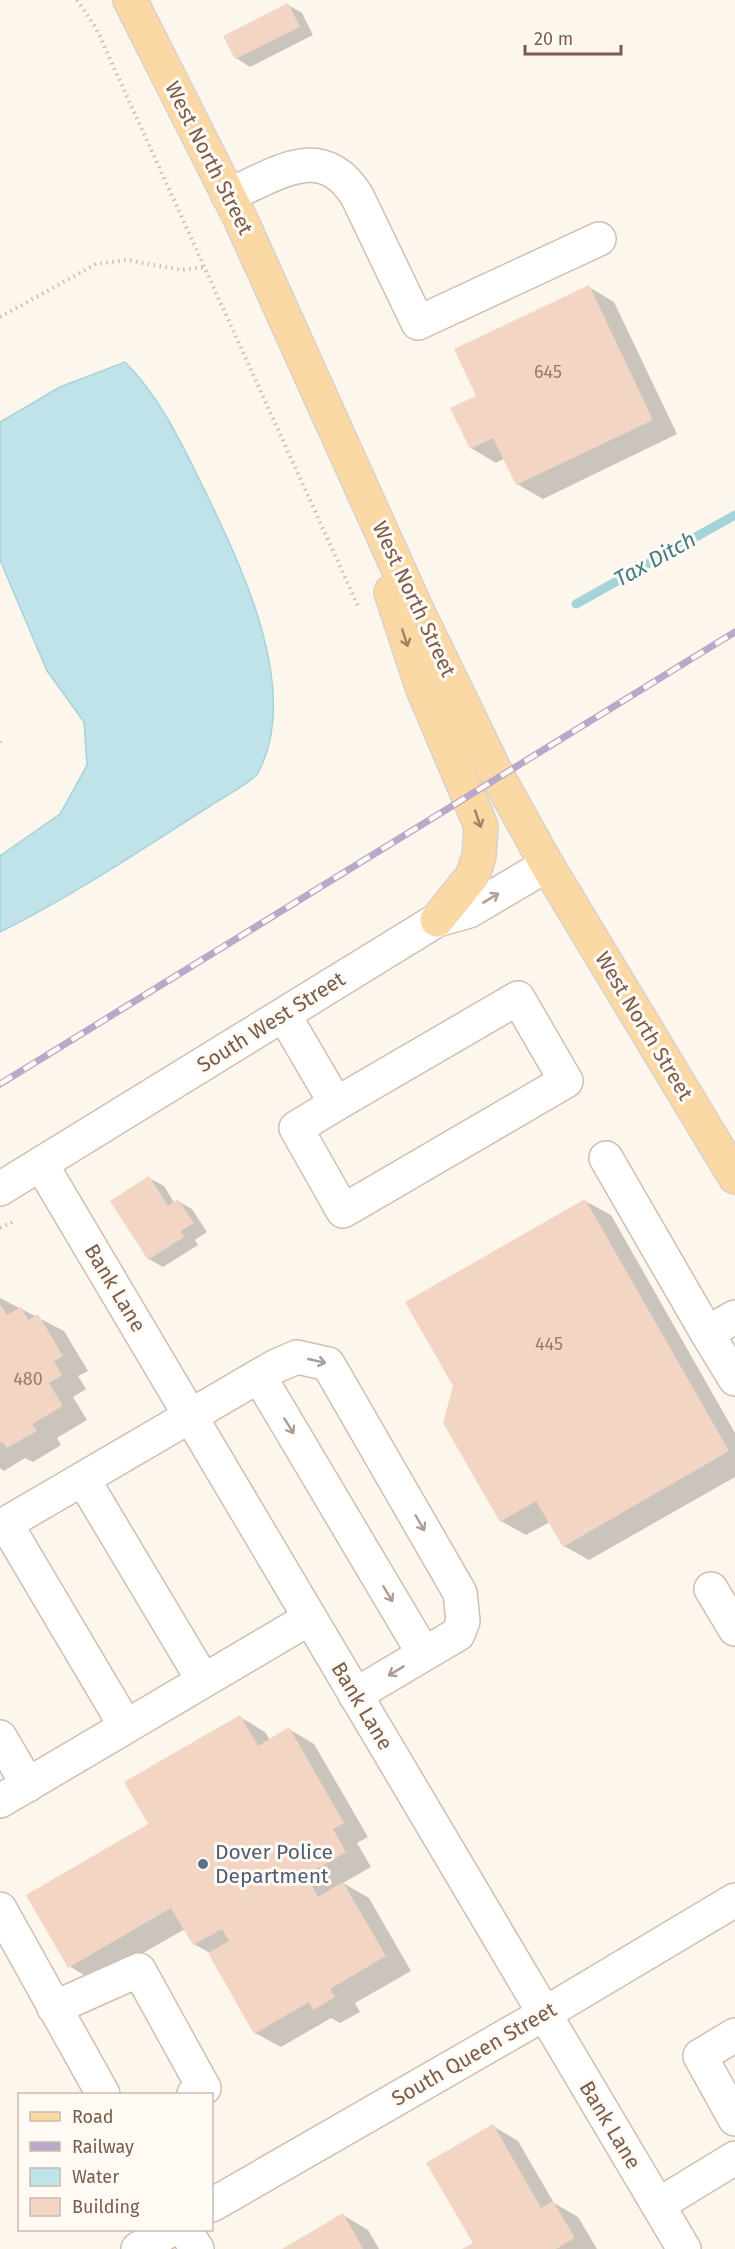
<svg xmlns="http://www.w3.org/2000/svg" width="735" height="2249" font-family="'Fira Sans',sans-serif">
<rect width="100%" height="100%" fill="#fdf6ec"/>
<path fill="#bfe3e8" stroke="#a5d3da" stroke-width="1.5" d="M 125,362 C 162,399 183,447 206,493 C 242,568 302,691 258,773 C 253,782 220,799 210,806 C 141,850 73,896 0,932 L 0,856 L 60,814 L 87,765 L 84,722 L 47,671 L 0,560 L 0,422 L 60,387 Z"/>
<g fill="#0003">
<polygon points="288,5 302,13 313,35 250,67 236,58"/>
<polygon points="589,287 614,302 677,434 543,499 517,484 505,458 496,463 471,448 478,396"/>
<polygon points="149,1178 164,1186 175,1204 178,1201 192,1209 207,1232 195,1240 198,1245 163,1267 149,1259"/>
<polygon points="585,1201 611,1215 735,1433 735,1477 589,1560 564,1546 550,1522 526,1535 501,1521"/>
<polygon points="0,1298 64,1331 88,1371 78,1376 86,1389 73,1397 87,1420 57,1438 61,1445 33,1462 25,1458 4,1471 0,1468"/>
<polygon points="240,1717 265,1732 270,1740 289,1729 314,1744 368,1837 357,1843 371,1867 343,1883 369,1898 411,1971 355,2003 360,2012 340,2023 331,2018 281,2047 255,2033 210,1953 194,1944 185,1929 94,1981 69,1966 151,1825"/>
<polygon points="493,2126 518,2141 554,2203 578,2217 597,2249 465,2249 475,2243"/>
<polygon points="343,2215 368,2230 379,2249 285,2249"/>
</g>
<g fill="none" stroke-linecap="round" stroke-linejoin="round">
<polyline stroke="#a5d3da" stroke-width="9" points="576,604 735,515"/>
</g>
<g fill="#f3d5c3">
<polygon points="288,3 300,27 235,59 223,36"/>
<polygon points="589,285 653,420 516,485 493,438 470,449 450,408 476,396 454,349"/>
<polygon points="149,1176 168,1206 178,1199 194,1223 181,1231 184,1237 148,1260 110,1201"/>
<polygon points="585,1199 729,1451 563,1547 536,1501 500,1522 443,1423 453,1386 405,1302"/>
<polygon points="0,1304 7,1315 21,1307 28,1320 38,1314 63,1356 54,1361 62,1375 49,1383 63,1406 32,1424 37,1431 7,1448 3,1442 0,1443"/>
<polygon points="240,1715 258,1746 289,1727 344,1823 333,1829 346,1852 306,1875 318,1897 343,1882 386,1956 330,1989 335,1997 313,2010 309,2002 254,2034 208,1953 229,1941 222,1929 193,1945 171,1908 68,1968 26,1895 148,1824 124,1782"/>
<polygon points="493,2124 541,2208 553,2201 575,2238 556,2249 462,2249 473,2243 426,2163"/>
<polygon points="343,2213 363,2249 282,2249"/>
</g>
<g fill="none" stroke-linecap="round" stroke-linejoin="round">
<defs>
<g id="minor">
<path d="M 228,195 C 277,175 321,139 357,196 L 418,323 L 599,239"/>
<polyline points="284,1015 336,1104 518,998 566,1081 343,1211 296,1128 336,1104"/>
<polyline points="606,1158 707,1333"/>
<polyline points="41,1164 684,2249"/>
<polyline points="0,1189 437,920 469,911 547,865"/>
<polyline points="735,1317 707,1333 735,1379"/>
<polyline points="259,1376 424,1654"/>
<polyline points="83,1479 203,1680"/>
<polyline points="6,1524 125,1725"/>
<polyline points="0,1527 276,1366 297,1357 328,1364 460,1593 463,1621 458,1634 355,1695"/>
<polyline points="711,1589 735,1629"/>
<polyline points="0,1737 28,1785"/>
<polyline points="0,1801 310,1618"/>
<polyline points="0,1909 103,2094"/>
<polyline points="54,2008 139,1970 204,2088 194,2094"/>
<polyline points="735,2035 700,2056 735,2119"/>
<polyline points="212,2205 544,2014 735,1900"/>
<polyline points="658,2205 735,2158"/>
<polyline points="185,2230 197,2249"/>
<polyline points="138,2249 170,2230"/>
</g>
<g id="major">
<polyline points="130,0 241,220 415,606 498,777 547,865 735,1177"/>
<polyline points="391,592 423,689 481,826 479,856 473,875 437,920"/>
</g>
</defs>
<use href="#minor" stroke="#d1beb0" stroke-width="36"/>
<use href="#major" stroke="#dad1cd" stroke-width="36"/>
<g stroke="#d9b8a5" stroke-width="4" stroke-dasharray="1.5 4.5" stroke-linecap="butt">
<polyline points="77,0 96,28 358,606"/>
<polyline points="0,317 96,264 127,260 182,270 204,267"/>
<polyline points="0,741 0,746"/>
<polyline points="0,1228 14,1221"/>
</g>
<use href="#minor" stroke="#fff" stroke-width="33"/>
<use href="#major" stroke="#fbd9a5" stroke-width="33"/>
<defs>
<polyline id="rail" points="0,1084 735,632"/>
</defs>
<use href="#rail" stroke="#b9a8c9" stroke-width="7"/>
<use href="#rail" stroke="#fffaf3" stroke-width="4.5" stroke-dasharray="14" stroke-linecap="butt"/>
</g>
<defs><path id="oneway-shaft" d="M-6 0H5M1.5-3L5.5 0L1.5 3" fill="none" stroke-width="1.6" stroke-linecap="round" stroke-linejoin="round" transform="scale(1.5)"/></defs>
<g stroke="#a18267">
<use href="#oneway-shaft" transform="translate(405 638) rotate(72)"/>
<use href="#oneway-shaft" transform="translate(478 819) rotate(71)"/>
</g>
<g stroke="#af9d94">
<use href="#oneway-shaft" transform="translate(491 898) rotate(-31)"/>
<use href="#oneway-shaft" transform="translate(317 1361) rotate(13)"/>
<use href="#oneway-shaft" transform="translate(289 1426) rotate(59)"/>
<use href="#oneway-shaft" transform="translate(420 1523) rotate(60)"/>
<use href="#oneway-shaft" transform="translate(388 1594) rotate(59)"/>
<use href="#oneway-shaft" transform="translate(396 1671) rotate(149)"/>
</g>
<circle fill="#5c6f8a" stroke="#fffaf3" stroke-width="2" cx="203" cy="1864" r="6"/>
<g text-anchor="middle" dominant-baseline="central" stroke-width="6" stroke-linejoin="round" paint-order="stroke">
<g font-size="18" fill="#987a6a">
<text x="548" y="372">645</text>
<text x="549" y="1344">445</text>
<text x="28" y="1379">480</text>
</g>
<g font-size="21" fill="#7a5c4d" stroke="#fffaf3">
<text transform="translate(209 158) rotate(63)">West North Street</text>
<text transform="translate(414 599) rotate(65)">West North Street</text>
<text transform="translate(271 1022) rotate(-32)">South West Street</text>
<text transform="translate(644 1026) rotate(59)">West North Street</text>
<text transform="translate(115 1288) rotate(59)">Bank Lane</text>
<text transform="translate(362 1706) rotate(59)">Bank Lane</text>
<text transform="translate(474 2054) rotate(-30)">South Queen Street</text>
<text transform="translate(610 2125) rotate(59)">Bank Lane</text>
</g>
<g font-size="21" fill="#4e5e75" stroke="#fffaf3" text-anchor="start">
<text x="215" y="1852">Dover Police<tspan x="215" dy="24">Department</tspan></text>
</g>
<g font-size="22" font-style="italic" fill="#437c86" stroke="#fffaf3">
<text transform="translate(655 559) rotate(-29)">Tax Ditch</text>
</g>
</g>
<rect x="18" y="2093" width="195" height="138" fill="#fffaf3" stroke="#cabbb1" stroke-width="1.5"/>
<rect x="30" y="2112" width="30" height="9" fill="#fbd9a5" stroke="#cabbb1" stroke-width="1.5"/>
<text x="72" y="2123" font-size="18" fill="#7a5c4d">Road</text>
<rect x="30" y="2142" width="30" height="9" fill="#b9a8c9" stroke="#cabbb1" stroke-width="1.5"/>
<text x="72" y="2153" font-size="18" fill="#7a5c4d">Railway</text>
<rect x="30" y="2168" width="30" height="18" fill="#bfe3e8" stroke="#cabbb1" stroke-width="1.5"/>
<text x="72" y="2183" font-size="18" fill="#7a5c4d">Water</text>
<rect x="30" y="2198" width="30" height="18" fill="#f3d5c3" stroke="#cabbb1" stroke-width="1.5"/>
<text x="72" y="2213" font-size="18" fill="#7a5c4d">Building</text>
<path d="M525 45v9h96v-9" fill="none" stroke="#7a5c4d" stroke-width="3"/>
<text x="534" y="45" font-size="18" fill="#7a5c4d" stroke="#fffaf3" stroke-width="4.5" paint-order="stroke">20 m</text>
</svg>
